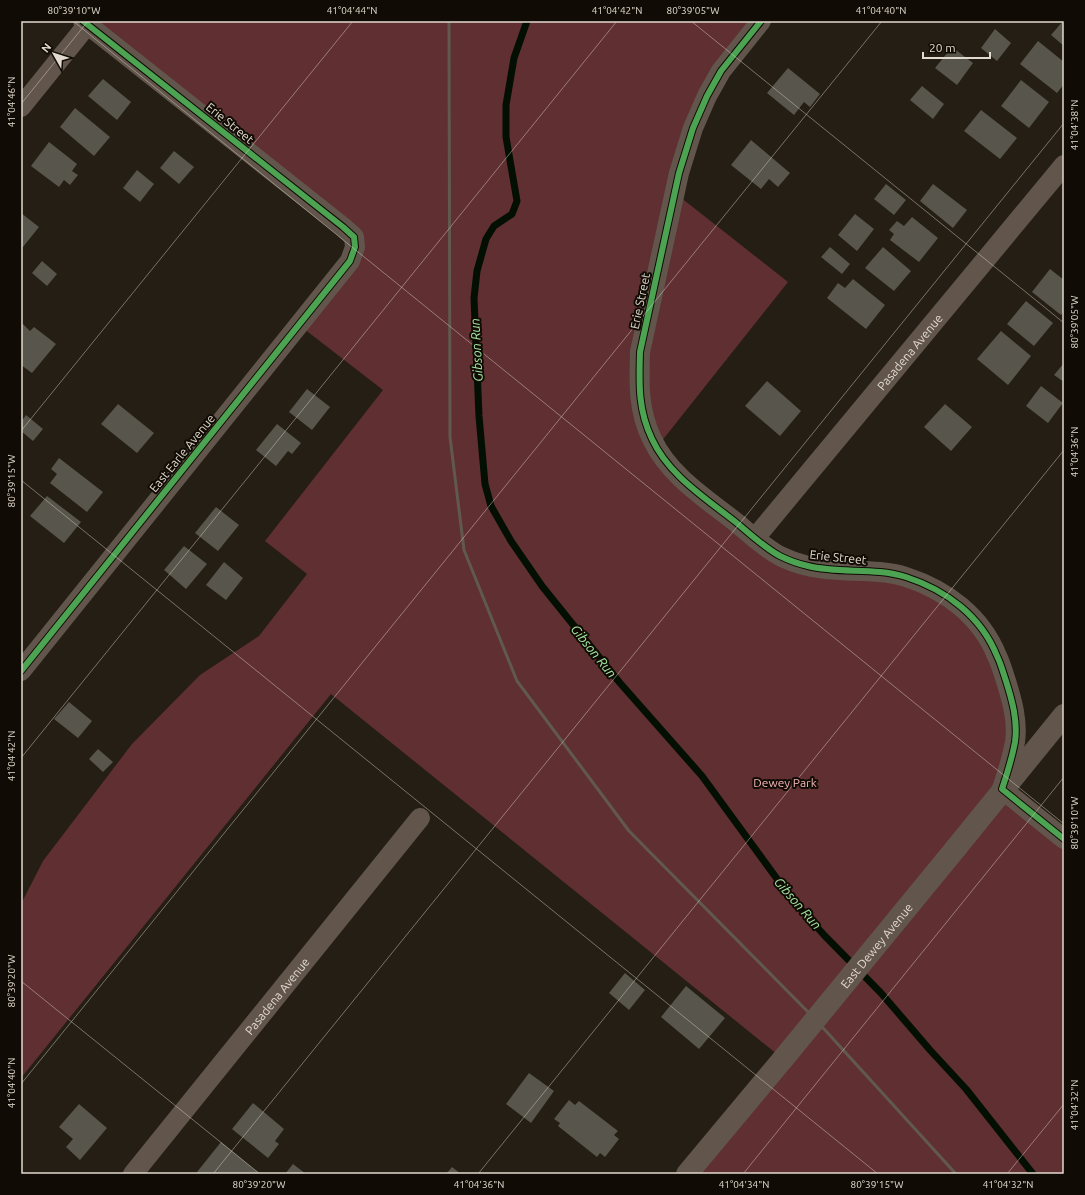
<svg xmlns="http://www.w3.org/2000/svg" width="1085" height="1195" font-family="Ubuntu,sans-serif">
<rect width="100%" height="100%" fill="#241e14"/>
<polygon fill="#602f32" points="83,21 761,21 734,54 675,193 788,282 657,447 788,559 881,572 967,611 1012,699 1002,789 1064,839 1064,1174 687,1174 783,1059 331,694 21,1078 21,904 43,861 132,744 200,675 259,636 307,574 265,541 383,390 299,325 355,247"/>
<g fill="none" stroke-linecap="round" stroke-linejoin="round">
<polyline stroke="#030f02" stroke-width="7" points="527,21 514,58 506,105 506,137 517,201 512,214 494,226 486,239 477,271 474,298 479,416 485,484 491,506 511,541 542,586 620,683 702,776 791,898 824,935 881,993 930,1050 966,1089 1033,1174"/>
</g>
<g fill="#57554c">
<polygon points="1063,21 1064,21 1064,46 1051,35"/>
<polygon points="995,29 1011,43 997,61 981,48"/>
<polygon points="1038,41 1064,62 1064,84 1057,93 1020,64"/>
<polygon points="952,47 973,63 957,85 935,68"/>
<polygon points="788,68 820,94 810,107 804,102 794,115 767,93"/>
<polygon points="103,79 131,102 117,120 88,96"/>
<polygon points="1021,80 1049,102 1029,128 1001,106"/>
<polygon points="922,86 944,104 933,119 910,100"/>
<polygon points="75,108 110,137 94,156 60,127"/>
<polygon points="981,110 1017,138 1000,159 964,131"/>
<polygon points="751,140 790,173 778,187 769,179 761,189 731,165"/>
<polygon points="49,142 77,164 72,171 78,175 70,185 64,180 59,187 31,166"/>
<polygon points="174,151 194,167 179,184 160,168"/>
<polygon points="137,170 154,184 140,202 123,188"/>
<polygon points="886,184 906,200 894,215 874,199"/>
<polygon points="933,184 967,210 953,228 920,201"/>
<polygon points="21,213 39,227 23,247 21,246"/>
<polygon points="855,214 874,229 857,251 838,235"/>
<polygon points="912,217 938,238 919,262 890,240 894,234 889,230 897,221 904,226"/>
<polygon points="830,247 850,264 842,274 821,257"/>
<polygon points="883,247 911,271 894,291 865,268"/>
<polygon points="42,261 57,274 47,286 32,273"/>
<polygon points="1050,269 1064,280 1064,311 1061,315 1032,292"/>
<polygon points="853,279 885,305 866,329 827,298 838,283 845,288"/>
<polygon points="1026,301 1053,323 1034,346 1007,324"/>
<polygon points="23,324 30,331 34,327 56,344 32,373 21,365 21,326"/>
<polygon points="1001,331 1031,356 1008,385 977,359"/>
<polygon points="1064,363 1064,382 1054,375"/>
<polygon points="767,381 801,411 780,436 745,406"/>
<polygon points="1041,386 1063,403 1048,423 1026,406"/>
<polygon points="307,389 330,407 312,430 289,412"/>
<polygon points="118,404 154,433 137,453 101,424"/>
<polygon points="945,404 972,427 951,451 924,427"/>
<polygon points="26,415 43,429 33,441 21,431 21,422"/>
<polygon points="277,424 301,443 292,454 288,451 276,466 256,450"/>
<polygon points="59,458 103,492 87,512 50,483 57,474 51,469"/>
<polygon points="47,496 81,522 64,543 30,516"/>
<polygon points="216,507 239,525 218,551 195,533"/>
<polygon points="184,546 207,564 186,589 164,570"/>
<polygon points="224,562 243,578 226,600 206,585"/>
<polygon points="69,702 92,721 78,738 54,719"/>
<polygon points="98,749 113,762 103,772 89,759"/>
<polygon points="625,973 645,990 629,1010 609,993"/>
<polygon points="686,986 725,1018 699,1049 661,1017"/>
<polygon points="529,1073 554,1091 531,1123 506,1104"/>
<polygon points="569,1100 575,1105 579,1101 618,1131 614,1135 619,1139 605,1157 600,1153 597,1157 558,1126 560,1123 554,1119"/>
<polygon points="253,1103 284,1129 275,1141 279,1144 268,1158 232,1129"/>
<polygon points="79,1104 107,1128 80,1160 66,1147 73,1139 59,1127"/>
<polygon points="221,1142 260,1174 200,1174 197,1172"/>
<polygon points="293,1164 306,1174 285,1174"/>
<polygon points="452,1167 461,1174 446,1174"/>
</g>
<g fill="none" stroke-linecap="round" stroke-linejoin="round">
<g stroke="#62554c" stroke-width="20">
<path d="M 761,21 L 721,71 L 707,96 L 693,128 L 679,173 L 640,352 C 639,384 638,410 652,439 C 669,476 707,499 738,524 C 751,535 765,548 780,556 C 788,560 799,564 808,566 C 840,574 874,567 906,577 C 946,590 981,616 997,656 C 1001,664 1003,672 1006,681 C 1012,700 1018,721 1015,742 C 1012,758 1007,774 1002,789 L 1064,839"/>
<polyline points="21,107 88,24"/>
<path id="s1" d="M 755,538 L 1064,165"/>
<polyline points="21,671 350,261 355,247 354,237 343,227 83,21"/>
<path id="s2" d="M 133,1174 L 420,818"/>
</g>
<g stroke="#62554c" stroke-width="22">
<polyline points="956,848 1064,715"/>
<polyline points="687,1174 783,1059"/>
</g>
<polyline stroke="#615950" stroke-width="3" points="449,21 450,437 464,550 517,681 629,831 815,1019 956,1174"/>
<path stroke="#62554c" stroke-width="22" id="s3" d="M 783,1059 L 956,848"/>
<defs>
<g id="cycleway">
<path d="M 761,21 L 721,71 L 707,96 L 693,128 L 679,173 L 640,352 C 639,384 638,410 652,439 C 669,476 707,499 738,524 C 751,535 765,548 780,556 C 788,560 799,564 808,566 C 840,574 874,567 906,577 C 946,590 981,616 997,656 C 1001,664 1003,672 1006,681 C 1012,700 1018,721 1015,742 C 1012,758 1007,774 1002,789 L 1064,839"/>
<polyline points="21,671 350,261 355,247 354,237 343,227 83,21"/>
</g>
</defs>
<use href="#cycleway" stroke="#100b04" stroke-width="8"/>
<use href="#cycleway" stroke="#4ca352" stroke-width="6"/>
</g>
<path fill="none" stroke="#e2dace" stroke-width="1" stroke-opacity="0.45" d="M 73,21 L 1064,824M 691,21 L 1064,323M 21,104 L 88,21M 21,431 L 353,21M 21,480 L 878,1174M 21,758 L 617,21M 21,981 L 260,1174M 21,1084 L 882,21M 213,1174 L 1064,123M 478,1174 L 1064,450M 743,1174 L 1064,777M 1007,1174 L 1064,1104"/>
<g text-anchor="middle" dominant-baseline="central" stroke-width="4" stroke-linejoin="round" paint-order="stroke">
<g font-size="12" fill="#e2dace" stroke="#100b04">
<text transform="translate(230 123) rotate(39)">Erie Street</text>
<text transform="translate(640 301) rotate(-78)">Erie Street</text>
<text stroke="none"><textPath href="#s1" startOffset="242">Pasadena Avenue</textPath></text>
<text transform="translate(182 453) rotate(-51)">East Earle Avenue</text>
<text transform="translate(838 557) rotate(6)">Erie Street</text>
<text stroke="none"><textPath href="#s3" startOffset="147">East Dewey Avenue</textPath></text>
<text stroke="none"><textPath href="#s2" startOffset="229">Pasadena Avenue</textPath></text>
</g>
<g font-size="12" fill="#f5b6b9" stroke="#100b04">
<text x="785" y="782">Dewey Park</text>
</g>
<g font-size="13" font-style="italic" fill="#a5eaa0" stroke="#100b04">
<text transform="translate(476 350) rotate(-93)">Gibson Run</text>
<text transform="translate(594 651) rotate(51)">Gibson Run</text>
<text transform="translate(798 903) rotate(49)">Gibson Run</text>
</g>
</g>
<rect width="1085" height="1195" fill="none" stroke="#100b04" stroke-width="44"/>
<g transform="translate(54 54) rotate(309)" stroke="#100b04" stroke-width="3" paint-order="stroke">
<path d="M0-3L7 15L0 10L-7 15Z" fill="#e2dace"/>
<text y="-6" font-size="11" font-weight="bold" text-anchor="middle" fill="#e2dace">N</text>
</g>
<path d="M923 52v6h67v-6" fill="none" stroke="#e2dace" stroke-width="2"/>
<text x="929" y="52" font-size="12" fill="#e2dace" stroke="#100b04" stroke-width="3" paint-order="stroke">20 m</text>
<rect x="22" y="22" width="1041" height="1151" fill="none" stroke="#e2dace" stroke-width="1.5"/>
<g font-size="10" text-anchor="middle" fill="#e2dace">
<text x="74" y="14">80°39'10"W</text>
<text x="352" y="14">41°04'44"N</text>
<text x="617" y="14">41°04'42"N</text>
<text x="693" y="14">80°39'05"W</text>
<text x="881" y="14">41°04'40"N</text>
<text transform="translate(11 102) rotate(-90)" y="4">41°04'46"N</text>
<text transform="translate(1074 125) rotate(-90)" y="4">41°04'38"N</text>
<text transform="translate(1074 322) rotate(-90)" y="4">80°39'05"W</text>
<text transform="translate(1074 452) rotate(-90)" y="4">41°04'36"N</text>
<text transform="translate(11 481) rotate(-90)" y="4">80°39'15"W</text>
<text transform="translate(11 756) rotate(-90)" y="4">41°04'42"N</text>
<text transform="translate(1074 823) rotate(-90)" y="4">80°39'10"W</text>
<text transform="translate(11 981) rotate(-90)" y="4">80°39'20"W</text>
<text transform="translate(11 1083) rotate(-90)" y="4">41°04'40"N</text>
<text transform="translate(1074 1105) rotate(-90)" y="4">41°04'32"N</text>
<text x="259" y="1188">80°39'20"W</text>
<text x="479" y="1188">41°04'36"N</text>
<text x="744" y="1188">41°04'34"N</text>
<text x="877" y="1188">80°39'15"W</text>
<text x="1008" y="1188">41°04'32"N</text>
</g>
</svg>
